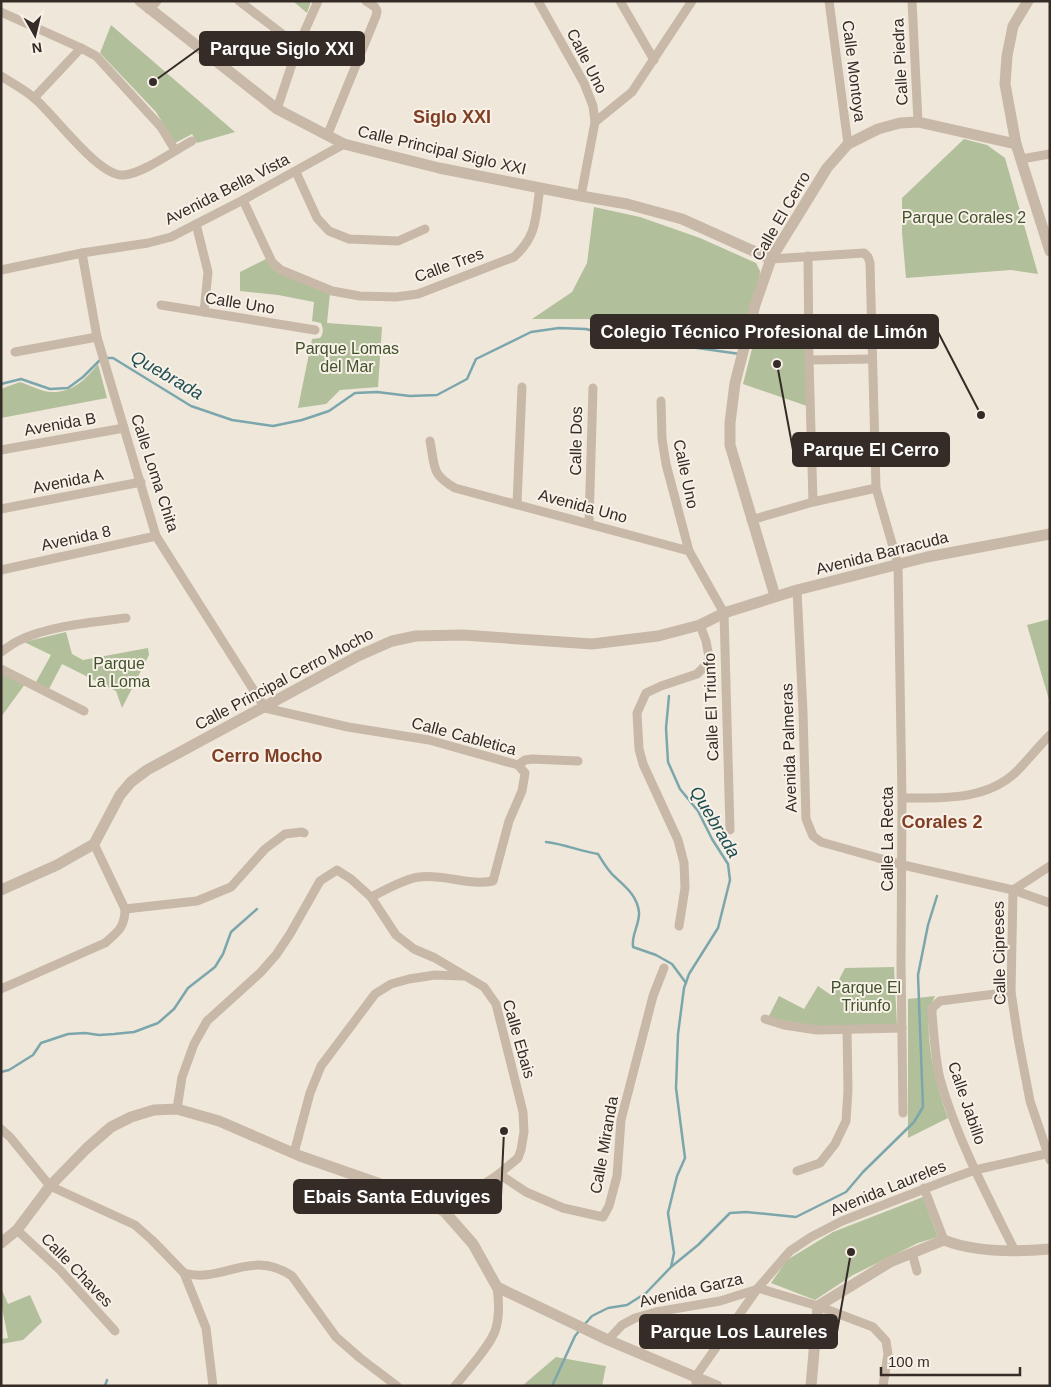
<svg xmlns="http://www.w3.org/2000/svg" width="1051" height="1387" font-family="Arial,sans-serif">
<rect width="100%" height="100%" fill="#f0e7db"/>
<g fill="#b1bf9b">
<polygon points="293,1 311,1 307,13"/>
<polygon points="111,25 235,132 197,143 192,134 175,143 156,112 100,53"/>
<polygon points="964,139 987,145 1005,158 1038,274 1011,270 906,278 902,232 902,198"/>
<polygon points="594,207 640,217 700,238 756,263 760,271 759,284 737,347 664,336 588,319 532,319 572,292 587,263"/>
<path d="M 268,258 L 271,267 L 278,273 L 330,293 L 327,323 L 382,327 L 378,387 L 340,390 L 326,404 L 298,408 L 312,339 L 320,338 C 324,333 323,328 321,323 L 312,321 L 314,302 L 278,295 L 240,291 L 240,272 Z"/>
<polygon points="758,325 805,344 807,406 743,384"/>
<path d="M 98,364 L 107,398 L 1,418 L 1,389 L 20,382 C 29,385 41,391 50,392 C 73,393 85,380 98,364 Z"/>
<polygon points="1050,619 1050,703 1027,625"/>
<polygon points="66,632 72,654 83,660 148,648 149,655 122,708 116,691 62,664 49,689 36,682 51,655 24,642"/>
<polygon points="1,672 25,684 1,717"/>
<polygon points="894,967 897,1025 816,1026 768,1018 779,996 804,1009 818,986 831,995 845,968"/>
<path d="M 935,996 C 919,1024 937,1089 948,1118 L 908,1138 L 908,999 Z"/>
<polygon points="923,1197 938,1237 918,1243 853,1275 815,1300 771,1283 787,1260 833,1232"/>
<polygon points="1,1288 8,1304 30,1295 42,1322 23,1340 1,1344 1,1339 8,1338 1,1303"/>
<polygon points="556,1357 606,1366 602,1386 522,1386"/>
</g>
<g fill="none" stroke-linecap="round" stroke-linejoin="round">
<g stroke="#7ba7ac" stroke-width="2.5">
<polyline points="106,358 113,358 191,406 232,420 273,426 302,420 329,411 355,393 377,392 410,396 437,395 467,379 476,359 531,332 559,328 586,329 608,335 641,337 676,345 740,354"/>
<polyline points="1,384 21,379 50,389 68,388 83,377 100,360"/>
<polyline points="669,696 666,728 668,762 680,789 698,811 712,839 728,864 730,880 718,928 689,974 684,988 678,1034 676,1088 685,1158 677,1176 668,1213 674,1253 671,1267"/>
<path d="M 546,842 C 564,844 580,851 598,854 C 603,862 608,871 615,877 C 626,887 637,896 639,912 C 640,924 631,935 633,947 L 656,955 L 672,964 L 686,983"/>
<polyline points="1,1072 9,1070 33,1055 41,1043 68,1034 85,1033 99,1035 114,1034 134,1032 158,1023 174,1009 188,988 215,967 223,954 231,932 257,909"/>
<polyline points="584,1325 592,1316 608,1308 627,1305 646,1293 671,1267 698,1245 730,1213 746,1212 796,1217 846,1192 863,1172 914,1122 923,1107 918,975 928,925 937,896"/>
<polyline points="105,1386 107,1380"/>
<polyline points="552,1386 575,1336 579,1331"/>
</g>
<g stroke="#c8b8a7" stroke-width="9">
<polyline points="239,1 298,46"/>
<polyline points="538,1 584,83 593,106 595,122 581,196"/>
<polyline points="620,1 654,60"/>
<polyline points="829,1 848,144"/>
<polyline points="912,1 918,122"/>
<polyline points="149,10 157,1"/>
<polyline points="1,12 81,48 96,56 161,127 175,150"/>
<path d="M 1,76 C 12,83 23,89 33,97 C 54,114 98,177 124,175 C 142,174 175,150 192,141"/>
<polyline points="34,98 81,48"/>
<polyline points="277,109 298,46 318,1"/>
<polyline points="595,122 632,92 692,1"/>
<polyline points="327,136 376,16 377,11 375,7 366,1"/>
<polyline points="1021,159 1050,154"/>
<polyline points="296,172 317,218 329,231 349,239 398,241 425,229"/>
<path d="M 243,200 L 272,262 L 281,270 L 332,291 L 360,296 L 396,297 L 418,294 L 514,257 C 538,235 535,218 540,188"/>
<polyline points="196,224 208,272 204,312"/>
<path d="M 82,253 L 97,337 L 156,536 L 265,708 L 348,727 L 429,740 L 518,765 L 525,773 L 522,791 L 509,821 L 493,881 C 471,886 444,874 419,877 C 406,878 383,891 371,897 L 351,879 L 337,870 L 320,881 L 290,934 L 276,955 L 260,973 L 207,1021 L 194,1044 L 182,1077 L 177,1109"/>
<polyline points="808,256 809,360 813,502"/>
<polyline points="771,259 864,253 868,257 870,263 876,488 898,564 902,798 901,963 903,1113"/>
<polyline points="1,270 82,253 148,243 171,237 243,200 344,144"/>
<polyline points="161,305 315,330"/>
<polyline points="15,352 97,337"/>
<polyline points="809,360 872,359"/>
<polyline points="661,401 662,439 666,464 689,551"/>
<path d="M 430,441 C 435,467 431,474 455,488 L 689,551 L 724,613 L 730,830"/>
<polyline points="1,450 124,428"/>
<polyline points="517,504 522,387"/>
<polyline points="1,509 141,482"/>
<polyline points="751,520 813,502 876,488"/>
<polyline points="589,523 593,388"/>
<polyline points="1,570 156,536"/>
<polyline points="797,590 803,712 806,819 813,836 821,842 903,865 1013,890 1050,903"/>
<path d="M 1,652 C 7,648 12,644 18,641 C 47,626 94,622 126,618"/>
<polyline points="1,669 84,711"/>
<polyline points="518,765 525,760 532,759 578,761"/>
<path d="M 902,798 C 940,798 986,801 1016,772 C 1028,760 1038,747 1050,735"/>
<polyline points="1050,866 1013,890 1011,992 1018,1038 1030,1101 1050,1160"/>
<polyline points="371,897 396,935 414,949 435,958 484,987 496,1004 523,1112 524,1132 521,1150 518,1158 499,1174 444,1211"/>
<polyline points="125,909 197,901 231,887 265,849 285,834 302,832 304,833"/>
<polyline points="679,926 685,888 684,863 678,840 643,764 639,749 637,713 646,693 661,686 697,674 707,664 709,657 706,641 700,625"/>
<path d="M 1,989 L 105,943 C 118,932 125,927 125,909 L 94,844"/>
<path d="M 1011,992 L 940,1001 L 932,1008 L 932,1014 C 934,1035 935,1058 940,1079 C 957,1139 987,1195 1015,1251"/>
<polyline points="765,1019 784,1025 817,1030 902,1028"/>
<polyline points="1,1129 10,1137 50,1186 135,1225 152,1240 184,1273 206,1328 213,1386"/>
<polyline points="294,1153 310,1093 321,1066 375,994 391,984 409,979 435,975 463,976"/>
<polyline points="797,1171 820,1163 835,1144 846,1121 848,1090 847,1029"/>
<polyline points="499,1174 526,1192 563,1208 603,1217 609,1206 617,1176 621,1120 653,996 664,968"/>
<polyline points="924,1188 944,1240"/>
<polyline points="17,1230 60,1270 115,1331"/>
<polyline points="912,1253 917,1271"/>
<path d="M 184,1273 C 222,1284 251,1248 292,1276 L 336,1337 L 360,1358 L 397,1386"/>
<polyline points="758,1288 818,1306 873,1327 886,1341 888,1354 883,1386"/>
<polyline points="608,1340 622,1325 635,1318 656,1312 720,1301 758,1289"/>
<path d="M 455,1386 C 466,1372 490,1346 495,1331 C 500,1317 499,1301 497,1287"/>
<polyline points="696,1386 696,1376 758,1288 790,1251 811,1237 842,1221 950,1179 975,1170 1050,1153"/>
</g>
<g stroke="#c8b8a7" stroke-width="11">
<polyline points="140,1 277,109 344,144 439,168 581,196 627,204 682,219 771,259"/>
<polyline points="1028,1 1013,26 1007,56 1005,84 1016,144 1050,251"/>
<polyline points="775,596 730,445 730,423 735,383 755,305 771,259 827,168 848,144 878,129 900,123 918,122 1016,144"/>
<polyline points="1,890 57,865 94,844 120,795 131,782 147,770 358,656 392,641 416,636 463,635 592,644 658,636 700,625 724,613 797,590 927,557 1050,534"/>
<polyline points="1,1243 17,1230 50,1186 87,1148 111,1127 131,1117 154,1110 177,1109 219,1121 300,1156 409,1194 444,1211 473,1244 497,1287 608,1340 717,1386"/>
<path d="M 811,1386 L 818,1306 L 890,1262 L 944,1240 C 976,1253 1016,1252 1050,1249"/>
</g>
</g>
<g text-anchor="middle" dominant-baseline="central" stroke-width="4" stroke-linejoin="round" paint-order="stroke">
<g font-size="16" fill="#352c27" stroke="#f8f1e7">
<text transform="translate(587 61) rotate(63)">Calle Uno</text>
<text transform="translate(900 62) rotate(-93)">Calle Piedra</text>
<text transform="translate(854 71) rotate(83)">Calle Montoya</text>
<text transform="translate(442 150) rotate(13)">Calle Principal Siglo XXI</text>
<text transform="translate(227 189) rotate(-27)">Avenida Bella Vista</text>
<text transform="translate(781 216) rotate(-60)">Calle El Cerro</text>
<text transform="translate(449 265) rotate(-20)">Calle Tres</text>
<text transform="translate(240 303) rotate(9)">Calle Uno</text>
<text transform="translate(60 424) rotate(-10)">Avenida B</text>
<text transform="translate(576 441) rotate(-89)">Calle Dos</text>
<text transform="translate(155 473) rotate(72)">Calle Loma Chita</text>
<text transform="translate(686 474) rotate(78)">Calle Uno</text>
<text transform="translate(68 481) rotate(-11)">Avenida A</text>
<text transform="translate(583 506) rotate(15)">Avenida Uno</text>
<text transform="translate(76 538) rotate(-12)">Avenida 8</text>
<text transform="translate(882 553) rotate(-14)">Avenida Barracuda</text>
<text transform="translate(284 679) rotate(-28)">Calle Principal Cerro Mocho</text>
<text transform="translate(711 707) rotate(-92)">Calle El Triunfo</text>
<text transform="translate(464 736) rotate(15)">Calle Cabletica</text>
<text transform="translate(789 748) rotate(-92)">Avenida Palmeras</text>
<text transform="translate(887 839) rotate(-90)">Calle La Recta</text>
<text transform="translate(999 953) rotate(-91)">Calle Cipreses</text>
<text transform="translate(519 1039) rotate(74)">Calle Ebais</text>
<text transform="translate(967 1103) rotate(71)">Calle Jabillo</text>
<text transform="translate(604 1145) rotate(-80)">Calle Miranda</text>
<text transform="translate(888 1188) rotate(-22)">Avenida Laureles</text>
<text transform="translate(77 1270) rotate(46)">Calle Chaves</text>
<text transform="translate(691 1290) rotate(-13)">Avenida Garza</text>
</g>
<g font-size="16" fill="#42522c" stroke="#f8f1e7">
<text x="964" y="217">Parque Corales 2</text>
<text x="347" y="348">Parque Lomas<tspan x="347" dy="18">del Mar</tspan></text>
<text x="119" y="663">Parque<tspan x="119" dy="18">La Loma</tspan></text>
<text x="866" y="987">Parque El<tspan x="866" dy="18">Triunfo</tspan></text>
</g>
<g font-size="18" font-weight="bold" fill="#803f24" stroke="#f8f1e7">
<text x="452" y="117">Siglo XXI</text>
<text x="267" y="756">Cerro Mocho</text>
<text x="942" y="822">Corales 2</text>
</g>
<g font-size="18" font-style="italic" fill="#1f4e54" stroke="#f8f1e7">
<text transform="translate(167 375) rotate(30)">Quebrada</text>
<text transform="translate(715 822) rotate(59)">Quebrada</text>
</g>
</g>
<path fill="none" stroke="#352c27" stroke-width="2" d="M153 82L200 48M981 415L938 332M777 364L793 450M504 1131L501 1196M851 1252L837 1332"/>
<g fill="#352c27" stroke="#f8f1e7" stroke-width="2">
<circle cx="153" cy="82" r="5"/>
<circle cx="981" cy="415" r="5"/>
<circle cx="777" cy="364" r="5"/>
<circle cx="504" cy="1131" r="5"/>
<circle cx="851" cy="1252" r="5"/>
</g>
<g fill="#352c27" stroke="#352c27" stroke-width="2">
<rect x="200" y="32" width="164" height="33" rx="5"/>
<rect x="591" y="315" width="347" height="33" rx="5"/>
<rect x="793" y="433" width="156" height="33" rx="5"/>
<rect x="294" y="1180" width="207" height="33" rx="5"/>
<rect x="640" y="1315" width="197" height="33" rx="5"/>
</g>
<g font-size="18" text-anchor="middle" font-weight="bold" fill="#fff">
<text x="282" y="55">Parque Siglo XXI</text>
<text x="764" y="338">Colegio Técnico Profesional de Limón</text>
<text x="871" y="456">Parque El Cerro</text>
<text x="397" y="1203">Ebais Santa Eduviges</text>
<text x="739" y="1338">Parque Los Laureles</text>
</g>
<rect width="1051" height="1387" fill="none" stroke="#352c27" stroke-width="5"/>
<g transform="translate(35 35) rotate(172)" stroke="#f8f1e7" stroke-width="4" paint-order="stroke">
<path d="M0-4L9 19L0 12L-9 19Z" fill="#352c27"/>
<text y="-8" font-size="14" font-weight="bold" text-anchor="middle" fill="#352c27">N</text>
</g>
<path d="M881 1367v8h139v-8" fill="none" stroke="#352c27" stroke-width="2.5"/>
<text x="888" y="1367" font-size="15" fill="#352c27" stroke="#f8f1e7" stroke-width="4" paint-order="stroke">100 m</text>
</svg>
